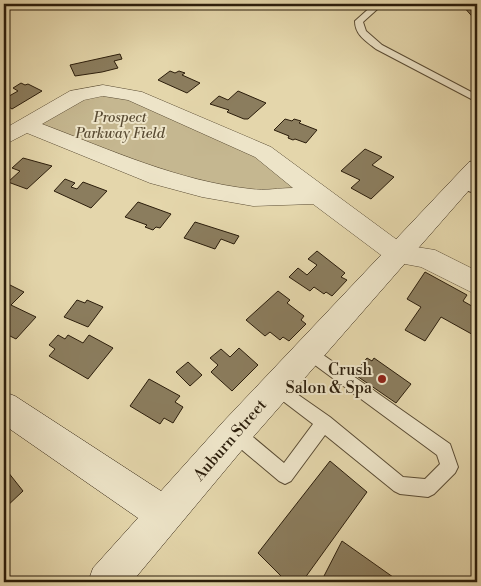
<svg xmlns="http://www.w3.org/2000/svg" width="481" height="586" font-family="'Libre Bodoni',serif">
<rect width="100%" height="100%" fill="#e4d6ab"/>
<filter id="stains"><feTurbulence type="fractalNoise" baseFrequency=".004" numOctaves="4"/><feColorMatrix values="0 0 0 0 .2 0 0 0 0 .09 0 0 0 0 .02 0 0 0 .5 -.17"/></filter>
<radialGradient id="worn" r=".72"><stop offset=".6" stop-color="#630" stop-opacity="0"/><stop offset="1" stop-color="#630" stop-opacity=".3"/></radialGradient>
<polygon fill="#c5b790" stroke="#786a4e" points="107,89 268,156 318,195 236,196 26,125"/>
<g fill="#8b7d5e" stroke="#2b1d0b">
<polygon points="473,4 477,4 477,22 463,6 474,6"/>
<polygon points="120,54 122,59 114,61 118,68 102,72 75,76 70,65"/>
<polygon points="170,71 175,73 179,71 185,73 182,75 200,83 187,93 158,80"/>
<polygon points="21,83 25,85 28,84 42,91 12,109 4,104 4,99 18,91 13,88"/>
<polygon points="238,91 266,103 248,119 244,119 227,112 229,110 210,104 219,96 228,100"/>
<polygon points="285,119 292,121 294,119 301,121 299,123 317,130 306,143 295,139 293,140 288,138 289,136 274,130"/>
<polygon points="365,149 382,157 372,165 394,177 371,199 351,188 360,180 341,171"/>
<polygon points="23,158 52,166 27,189 8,182 20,171 12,168"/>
<polygon points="65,179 75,183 71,187 77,189 83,182 107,191 91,208 54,191"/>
<polygon points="138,202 171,214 160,228 156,227 153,230 145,227 147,225 125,217"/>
<polygon points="195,222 239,236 234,244 221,239 215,249 184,238"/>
<polygon points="317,251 345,273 341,277 347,280 332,296 326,292 324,294 314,287 310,291 289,277 298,268 307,275 317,265 308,259"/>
<polygon points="425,272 467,295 463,301 477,309 477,337 441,317 425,341 405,330 421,307 407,299"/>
<polygon points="10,285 24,292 11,305 36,317 16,339 6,334 4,336 4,291"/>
<polygon points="278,291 290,300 287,303 304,316 301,320 306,324 289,341 283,337 280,340 270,332 265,336 246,320"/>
<polygon points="77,300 85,303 87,300 103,307 88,327 64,317"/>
<polygon points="58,335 65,339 68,335 83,343 89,335 113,348 88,379 49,356 55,349 49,345"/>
<polygon points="239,348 258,365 232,391 211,372 218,365 210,358 221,349 230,357"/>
<polygon points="367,358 372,361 374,358 411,384 396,403 354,374"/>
<polygon points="188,362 202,375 190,386 176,372"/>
<polygon points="149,379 180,396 175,402 183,407 173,423 164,418 160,424 130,406"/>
<polygon points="330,461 367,492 302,582 287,582 258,553"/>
<polygon points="4,467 23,491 4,509"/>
<polygon points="342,541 400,582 332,582 324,576"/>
</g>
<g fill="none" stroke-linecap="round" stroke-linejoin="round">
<defs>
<g id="lane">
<path d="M 374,4 L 383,4 L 363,22 L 366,31 L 382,45 L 477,95 L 477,102 L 376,49 C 366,41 355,35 355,21 Z"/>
<polygon points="461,180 477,186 477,194 457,187 457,181"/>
<polygon points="309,345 450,444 458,467 455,473 434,494 428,497 400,494 394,491 325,435 291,481 285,484 279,481 229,439 227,433 229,427 235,425 241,427 284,463 313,424 271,392 269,387 271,382 277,380 330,417 403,477 425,479 440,464 437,455 304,357 302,352 304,347"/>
</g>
<path id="street" d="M 103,85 L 142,92 L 271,147 L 404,245 L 435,250 L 477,271 L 477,295 L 421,267 L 389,261 L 313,204 L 253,206 L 202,197 L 150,183 L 27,133 L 4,145 L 4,129 L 70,91 ZM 103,96 L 128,100 L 255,157 L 293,188 C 280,188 265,191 251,189 C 178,181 111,150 42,124 L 84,100 Z"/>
<polygon id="secondary" points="477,160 477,181 247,444 132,582 88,582 93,568 138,518 4,425 4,392 15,396 161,491 223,422 469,162"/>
</defs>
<use href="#lane" stroke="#594b33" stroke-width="2"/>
<use href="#street" stroke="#594b33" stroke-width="1"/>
<use href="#secondary" stroke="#2b1d0b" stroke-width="1"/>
<use href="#lane" fill="#ede4c8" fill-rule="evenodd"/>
<use href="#street" fill="#ede4c8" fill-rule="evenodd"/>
<use href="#secondary" fill="#ede4c8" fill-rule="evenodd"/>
</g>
<circle fill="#8f2418" stroke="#ede4c8" stroke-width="2" cx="382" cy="379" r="5"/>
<g text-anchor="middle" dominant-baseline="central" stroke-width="4" stroke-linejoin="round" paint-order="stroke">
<g font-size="14" font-style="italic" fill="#594b33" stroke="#ede4c8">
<text x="120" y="118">Prospect<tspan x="120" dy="16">Parkway Field</tspan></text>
</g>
<g font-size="16" fill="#2b1d0b" stroke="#ede4c8" text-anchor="end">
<text x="372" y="370">Crush<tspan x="372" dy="18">Salon &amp; Spa</tspan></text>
</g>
<g font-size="16" fill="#2b1d0b" stroke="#ede4c8">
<text transform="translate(230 440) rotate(-49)">Auburn Street</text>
</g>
</g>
<rect width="481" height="586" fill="none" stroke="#e4d6ab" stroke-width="20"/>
<rect x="5" y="5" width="471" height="576" fill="none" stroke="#2b1d0b" stroke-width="2.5"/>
<rect x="10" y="10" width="461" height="566" fill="none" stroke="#2b1d0b"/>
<rect width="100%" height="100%" filter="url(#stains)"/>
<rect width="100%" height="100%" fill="url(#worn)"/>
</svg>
